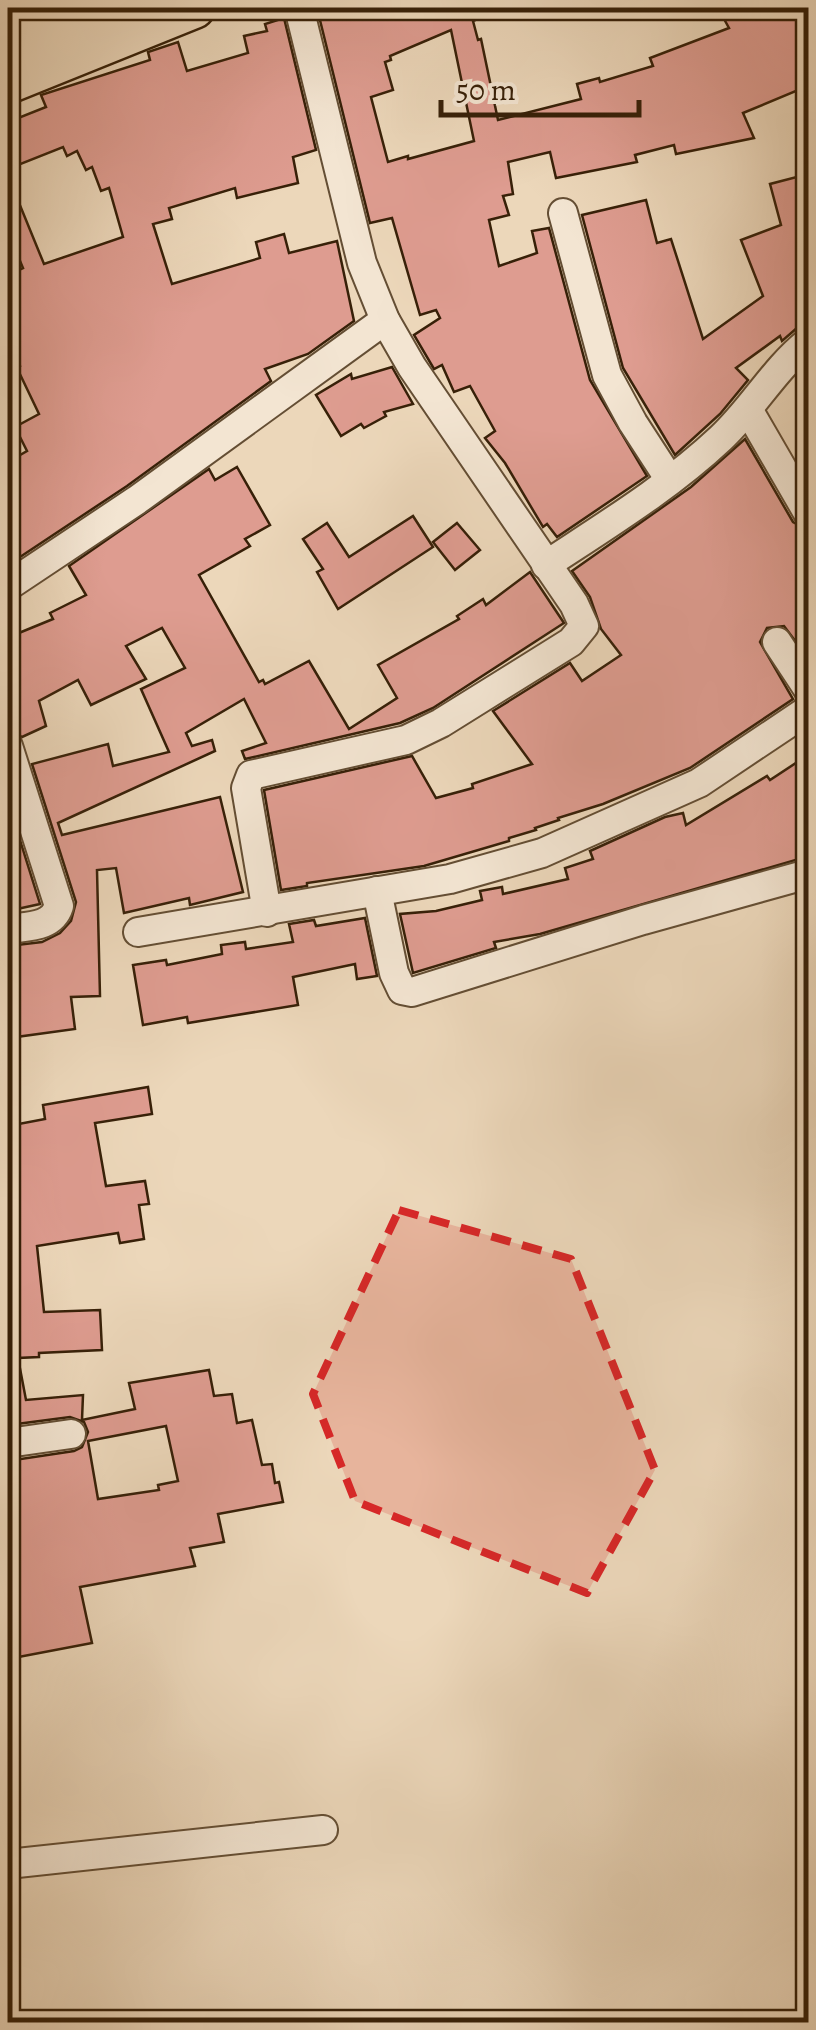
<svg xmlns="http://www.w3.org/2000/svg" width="816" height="2030" font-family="Alegreya,serif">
<rect width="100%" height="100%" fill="#ecd7ba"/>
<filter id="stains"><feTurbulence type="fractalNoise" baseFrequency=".002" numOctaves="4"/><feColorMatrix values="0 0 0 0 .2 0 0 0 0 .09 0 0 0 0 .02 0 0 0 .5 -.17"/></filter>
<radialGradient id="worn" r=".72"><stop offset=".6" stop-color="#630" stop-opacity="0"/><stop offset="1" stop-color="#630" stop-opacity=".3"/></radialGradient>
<g fill="#de9c90" stroke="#372008" stroke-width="2.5" fill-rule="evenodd">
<path d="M 317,8 L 503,8 L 473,21 L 478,40 L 481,39 L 498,120 L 581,99 L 577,84 L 599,78 L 600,82 L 653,66 L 650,58 L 729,28 L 718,8 L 808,8 L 808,86 L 743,113 L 754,138 L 676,154 L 674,145 L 635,155 L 637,162 L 556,178 L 550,152 L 508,162 L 513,194 L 503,196 L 509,215 L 489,220 L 499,266 L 537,253 L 532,231 L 549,228 L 590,380 L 647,476 L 557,537 L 547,524 L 543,527 L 505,463 L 485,438 L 495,431 L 470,386 L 454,392 L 442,365 L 434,369 L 414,335 L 440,318 L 436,310 L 420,315 L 392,218 L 370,223 ZM 451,30 L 474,141 L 408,159 L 408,156 L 388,162 L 371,97 L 393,90 L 385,62 L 391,60 L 390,56 Z"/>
<polygon points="284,18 316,150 293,157 298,183 237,198 235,188 169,208 172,219 153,224 172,284 260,258 256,242 284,234 289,253 337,241 354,321 308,354 265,369 271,381 127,486 8,565 8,462 27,451 15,427 39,414 17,368 20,366 8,335 8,275 23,268 8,232 8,176 44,264 123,237 109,188 101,191 92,167 86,170 77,151 67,156 63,147 8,169 8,122 46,107 41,95 150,60 148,52 178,42 187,71 248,53 244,36 267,31 265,24"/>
<polygon points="808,174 808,325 797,328 782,341 780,336 736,368 748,380 720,414 675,455 623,368 582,215 646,200 657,243 671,239 703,339 763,296 741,240 781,225 770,184"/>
<polygon points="392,367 413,404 384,412 386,416 364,428 361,424 341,436 316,395 351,374 352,379"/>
<polygon points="745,439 793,522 808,530 808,658 784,626 767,628 760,642 793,699 690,768 603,804 558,818 559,820 535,828 536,830 509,838 509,841 424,866 307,883 307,886 281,890 264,790 412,756 436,798 473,788 472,784 532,764 493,711 570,663 582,681 621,655 601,629 590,597 572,571 691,487"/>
<polygon points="237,467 270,525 245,539 250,546 199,575 259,682 263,680 265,684 309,661 349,729 397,698 378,665 459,619 457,616 483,599 486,605 530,572 564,623 433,708 400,723 245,759 242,751 266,743 244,699 186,733 192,746 212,740 215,751 58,823 62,835 220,797 243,892 190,905 189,898 124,913 116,868 97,870 100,996 71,997 75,1029 16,1037 12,1006 8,1007 8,946 42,942 60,933 71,921 76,902 32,764 108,744 113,766 169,752 141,689 185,668 162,628 126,646 146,679 91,705 78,680 39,701 46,726 22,737 8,729 8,642 16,639 14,635 53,619 50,613 86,595 69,566 209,469 215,480"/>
<polygon points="413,516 433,547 338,609 317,572 323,569 303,539 327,523 349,557"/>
<polygon points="457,523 480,550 455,570 433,542"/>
<polygon points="808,755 808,855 806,857 540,934 494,942 496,948 413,973 400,914 436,911 482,900 480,891 502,887 503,894 568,879 565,868 593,859 590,851 665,817 683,813 686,825 767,776 770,780"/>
<polygon points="8,802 40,904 8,911"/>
<polygon points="365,918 377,976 357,979 355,964 293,977 298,1005 188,1023 187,1017 143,1025 133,965 166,960 167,965 222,954 221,945 245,942 246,949 293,942 289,924 314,920 316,926"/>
<path d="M 148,1087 L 152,1114 L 95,1123 L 106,1186 L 145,1181 L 149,1204 L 139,1205 L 144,1239 L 120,1243 L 118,1233 L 37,1246 L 44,1312 L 100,1310 L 102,1350 L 39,1353 L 39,1357 L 18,1358 L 26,1400 L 83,1395 L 82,1420 L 135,1409 L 129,1383 L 209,1370 L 214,1396 L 232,1394 L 237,1423 L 252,1420 L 262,1465 L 272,1464 L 275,1483 L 279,1482 L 283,1502 L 218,1514 L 224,1542 L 190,1548 L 195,1566 L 80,1587 L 92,1643 L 8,1659 L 8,1479 L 17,1477 L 14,1460 L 74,1451 L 82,1447 L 88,1432 L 84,1422 L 70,1417 L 9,1425 L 8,1206 L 19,1204 L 11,1163 L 8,1164 L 8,1126 L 45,1119 L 43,1105 ZM 166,1426 L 178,1481 L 158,1485 L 159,1490 L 98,1499 L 88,1441 Z"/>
</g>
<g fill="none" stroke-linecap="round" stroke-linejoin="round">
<defs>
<g id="minor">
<polyline points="563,213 607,375 633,423 670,480"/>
<polyline points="749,411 808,513"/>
<path d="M 546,565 C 605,526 669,487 721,438 C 753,408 774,369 808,342"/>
<polyline points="8,586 137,500 385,320"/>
<polyline points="777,642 808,689"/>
<path d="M 8,746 L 59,906 C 52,928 27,926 8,929"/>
<polyline points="377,891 394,973 402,990 412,992 643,920 808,874"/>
<polyline points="267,912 246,788 251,775 406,740 441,723 571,642 584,626 574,604 412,367 385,320 362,263 299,8"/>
<polyline points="138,932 450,879 542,853 699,783 808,710"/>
<polyline points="8,1443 71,1434"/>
<polyline points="8,1864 323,1830"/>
</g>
<g id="highway">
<polyline points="8,43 101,8"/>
<polyline points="8,83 194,8"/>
</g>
</defs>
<use href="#minor" stroke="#644e34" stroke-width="32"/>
<use href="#highway" stroke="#372008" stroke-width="45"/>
<use href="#minor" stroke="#f3e5d2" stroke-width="28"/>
<use href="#highway" stroke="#ecd7ba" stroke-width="40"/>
</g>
<path fill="#d62828" fill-opacity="0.2" stroke="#d62828" stroke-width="8" stroke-dasharray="20 12" stroke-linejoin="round" d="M 399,1210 L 571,1259 L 655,1470 L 587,1593 L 355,1501 L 313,1394 Z"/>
<rect width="816" height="2030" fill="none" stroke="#ecd7ba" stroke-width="40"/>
<rect x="10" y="10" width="796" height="2010" fill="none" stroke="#372008" stroke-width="5"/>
<rect x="20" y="20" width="776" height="1990" fill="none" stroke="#372008" stroke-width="2.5"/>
<path d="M441 100v15h198v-15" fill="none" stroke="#372008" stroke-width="5"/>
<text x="456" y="100" font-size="30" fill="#372008" stroke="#f3e5d2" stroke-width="8" paint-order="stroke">50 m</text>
<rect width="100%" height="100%" filter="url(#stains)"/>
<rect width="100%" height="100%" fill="url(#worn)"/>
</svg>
